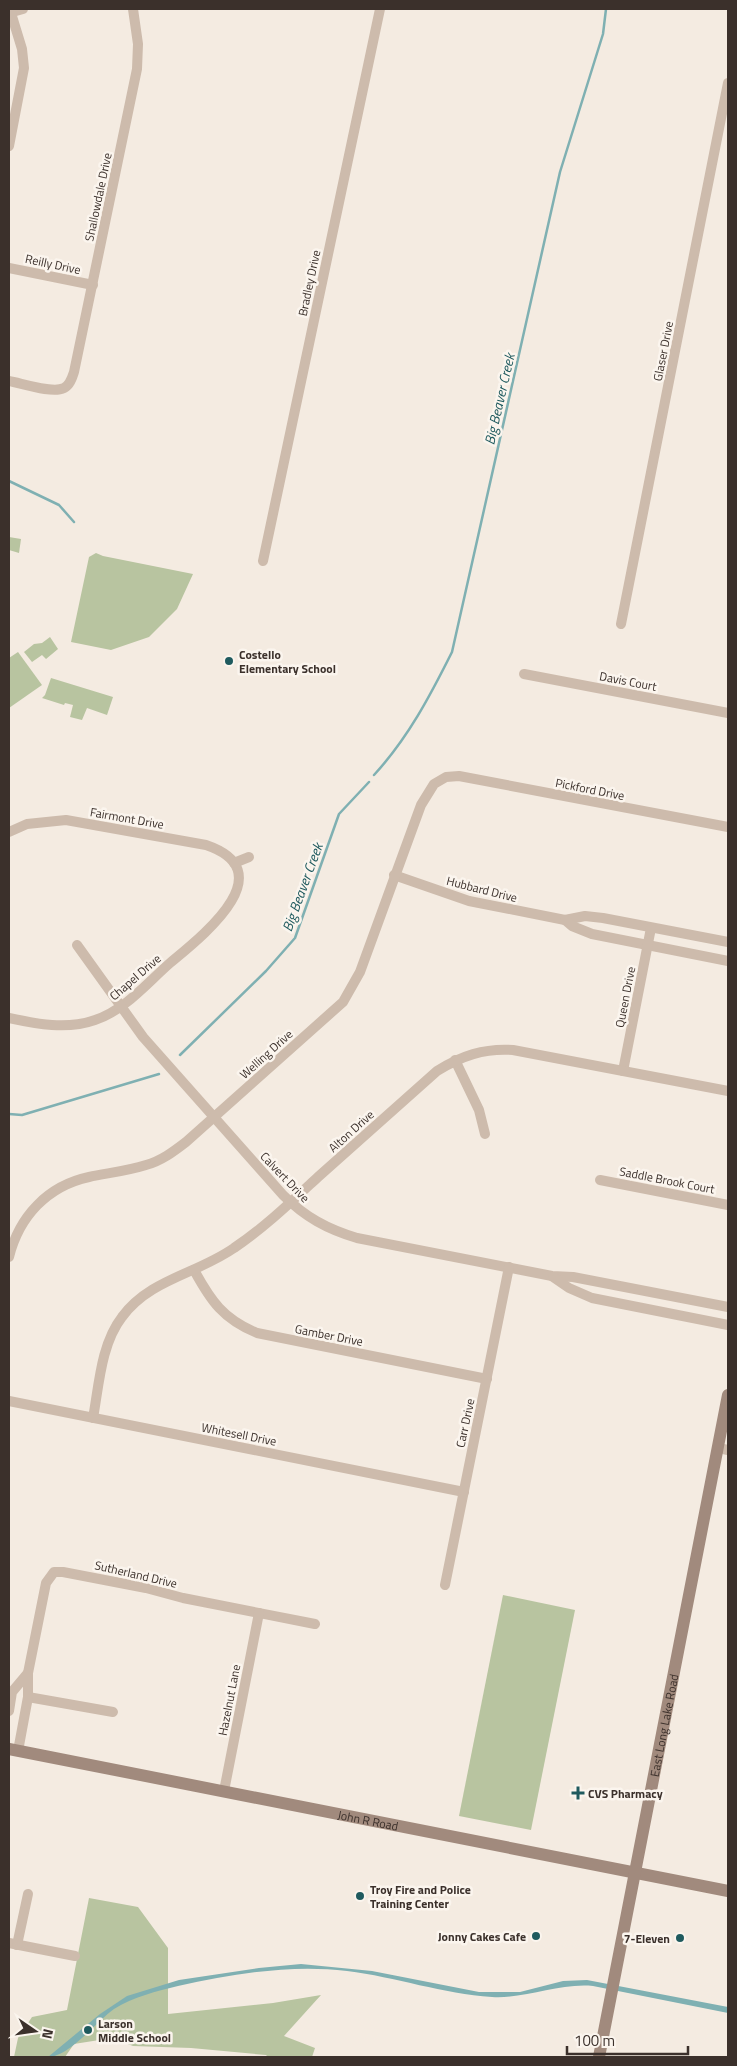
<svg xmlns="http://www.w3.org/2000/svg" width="737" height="2066" font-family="'Titillium Web',sans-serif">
<rect width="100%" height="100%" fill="#f4ebe1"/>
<g fill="#b8c4a0">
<polygon points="9,537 21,539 19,553 9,550"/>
<polygon points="96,553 103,556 193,574 177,609 149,637 111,650 71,642 89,557"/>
<polygon points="50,637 58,649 46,659 42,655 32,662 24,652 34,644 42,643"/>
<polygon points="18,652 42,685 9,708 9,658"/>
<polygon points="51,678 113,697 107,715 87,708 82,720 70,717 73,705 65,703 64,705 42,698 45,695"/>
<polygon points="503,1595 575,1610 531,1830 459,1816"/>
<polygon points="89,1898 138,1907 168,1948 168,2014 273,2003 321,1995 284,2036 315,2048 312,2057 268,2057 266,2055 191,2048 133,2046 112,2038 74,2044 65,2057 14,2057 18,2038 32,2017 67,2010"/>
</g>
<path fill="#7fb0b2" d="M 301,1964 L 372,1971 L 479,1992 L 520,1992 L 563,1981 L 587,1980 L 728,2007 L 728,2013 L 593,1986 C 558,1983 527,1999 492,1997 C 443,1994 396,1977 347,1971 C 290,1964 234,1974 178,1986 C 157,1991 133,1997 114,2009 C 97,2021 69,2057 48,2057 L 100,2014 L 127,1996 L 179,1980 L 259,1968 Z"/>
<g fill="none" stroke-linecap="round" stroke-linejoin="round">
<g stroke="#7fb0b2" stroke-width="2.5">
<polyline points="9,481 59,505 74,522"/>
<path d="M 374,775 C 408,738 430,696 452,652 L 560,172 L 603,34 L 606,9"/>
<polyline points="180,1055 266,971 295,938 339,814 369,782"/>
<polyline points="9,1114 22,1115 159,1074"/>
</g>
<g stroke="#cdbbac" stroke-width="10">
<polyline points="9,13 23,9"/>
<polyline points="9,146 24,68 22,49 11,13"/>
<polyline points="9,268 93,285"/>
<path d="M 9,381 C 21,383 52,394 64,388 C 70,385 72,378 74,372 L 137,69 L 138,44 L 133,9"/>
<polyline points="263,561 380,9"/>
<polyline points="621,624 728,83"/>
<polyline points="524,674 728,713"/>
<path d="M 9,832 L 27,824 L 66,820 L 206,845 C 285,872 201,937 170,963 C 146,984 125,1010 95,1020 C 67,1030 37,1024 9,1018"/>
<polyline points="234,863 249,857"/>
<polyline points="394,875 469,901 565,920 585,916 603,918 728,942"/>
<polyline points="565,920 572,926 592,934 728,961"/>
<path d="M 77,945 L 143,1037 L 283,1195 C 305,1217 327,1229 357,1238 L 552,1276 L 573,1277 L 728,1307"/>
<polyline points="455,1060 479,1110 485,1134"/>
<polyline points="623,1071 651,928"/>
<polyline points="600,1180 728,1205"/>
<path d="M 9,1257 C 19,1217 47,1186 89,1177 C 108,1173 127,1171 146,1165 C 161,1161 173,1152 186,1142 L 343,1002 L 360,972 L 421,805 L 434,784 L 446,777 L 459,776 L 728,827"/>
<path d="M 194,1270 C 211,1301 223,1319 257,1333 L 487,1379"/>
<polyline points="553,1277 569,1288 592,1298 728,1325"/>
<polyline points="9,1401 464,1492"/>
<path d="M 93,1418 C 99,1385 101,1344 122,1317 C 150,1279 197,1274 234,1248 C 264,1228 291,1202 318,1177 C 357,1142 397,1107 437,1071 C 461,1056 484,1048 513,1050 L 728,1091"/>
<polyline points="718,1448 728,1450"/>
<polyline points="445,1585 509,1267"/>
<polyline points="28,1697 113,1712"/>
<polyline points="9,1711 12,1692 28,1673"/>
<polyline points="18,1751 28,1697 28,1673 46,1583 54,1572 63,1572 146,1588 183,1598 315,1624"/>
<polyline points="224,1791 259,1613"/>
<polyline points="9,1943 75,1956"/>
<polyline points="17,1945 28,1894"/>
</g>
<g stroke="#a18a7d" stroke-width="12">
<path id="s1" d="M 9,1749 L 728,1891"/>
<path id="s2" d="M 599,2057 L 728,1395"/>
</g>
</g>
<g fill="#1f5a5e" stroke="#fbf5ee" stroke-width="2">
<circle cx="229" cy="661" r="5"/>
<path d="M575.5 1785.5h5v5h5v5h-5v5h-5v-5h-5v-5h5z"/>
<circle cx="360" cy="1896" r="5"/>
<circle cx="536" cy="1936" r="5"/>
<circle cx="680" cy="1938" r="5"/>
<circle cx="88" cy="2030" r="5"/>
</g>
<g text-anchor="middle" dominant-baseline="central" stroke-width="5" stroke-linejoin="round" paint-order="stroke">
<g font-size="12" fill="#3b302b" stroke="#fbf5ee">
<text transform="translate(98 197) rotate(-78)">Shallowdale Drive</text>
<text transform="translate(53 264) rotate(12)">Reilly Drive</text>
<text transform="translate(309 283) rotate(-78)">Bradley Drive</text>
<text transform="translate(663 351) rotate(-79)">Glaser Drive</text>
<text transform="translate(628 681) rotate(11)">Davis Court</text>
<text transform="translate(590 789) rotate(11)">Pickford Drive</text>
<text transform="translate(127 818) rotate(10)">Fairmont Drive</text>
<text transform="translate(482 889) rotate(14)">Hubbard Drive</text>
<text transform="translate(135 977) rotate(-41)">Chapel Drive</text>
<text transform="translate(625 997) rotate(-79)">Queen Drive</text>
<text transform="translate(266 1054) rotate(-42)">Welling Drive</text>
<text transform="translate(351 1131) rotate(-42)">Alton Drive</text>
<text transform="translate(285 1177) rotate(46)">Calvert Drive</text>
<text transform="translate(667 1180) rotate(11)">Saddle Brook Court</text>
<text transform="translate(329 1335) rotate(11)">Gamber Drive</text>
<text transform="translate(465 1423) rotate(-78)">Carr Drive</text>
<text transform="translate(239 1434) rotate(11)">Whitesell Drive</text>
<text transform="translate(136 1574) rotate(13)">Sutherland Drive</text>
<text transform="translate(229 1700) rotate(-79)">Hazelnut Lane</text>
<text stroke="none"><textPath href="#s2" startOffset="338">East Long Lake Road</textPath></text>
<text stroke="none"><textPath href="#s1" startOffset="366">John R Road</textPath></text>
</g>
<g font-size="12" font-weight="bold" fill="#3b302b" stroke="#fbf5ee" text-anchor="start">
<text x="239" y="654">Costello<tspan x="239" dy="14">Elementary School</tspan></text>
<text x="588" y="1793">CVS Pharmacy</text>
<text x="370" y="1889">Troy Fire and Police<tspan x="370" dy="14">Training Center</tspan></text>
<text x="526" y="1936" text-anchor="end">Jonny Cakes Cafe</text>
<text x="670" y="1938" text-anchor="end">7-Eleven</text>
<text x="98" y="2023">Larson<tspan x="98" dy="14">Middle School</tspan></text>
</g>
<g font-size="14" font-style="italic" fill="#1f5a5e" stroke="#fbf5ee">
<text transform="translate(499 399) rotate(-77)">Big Beaver Creek</text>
<text transform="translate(302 887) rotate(-70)">Big Beaver Creek</text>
</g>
</g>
<rect width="737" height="2066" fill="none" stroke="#3b302b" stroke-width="20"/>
<g transform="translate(35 2031) rotate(103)" stroke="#fbf5ee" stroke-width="4" paint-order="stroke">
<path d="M0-4L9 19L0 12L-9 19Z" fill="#3b302b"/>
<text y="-8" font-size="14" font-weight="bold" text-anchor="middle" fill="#3b302b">N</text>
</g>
<path d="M567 2046v8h121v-8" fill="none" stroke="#3b302b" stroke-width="2.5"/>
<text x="574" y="2046" font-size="15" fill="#3b302b" stroke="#fbf5ee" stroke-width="4" paint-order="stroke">100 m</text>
</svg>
